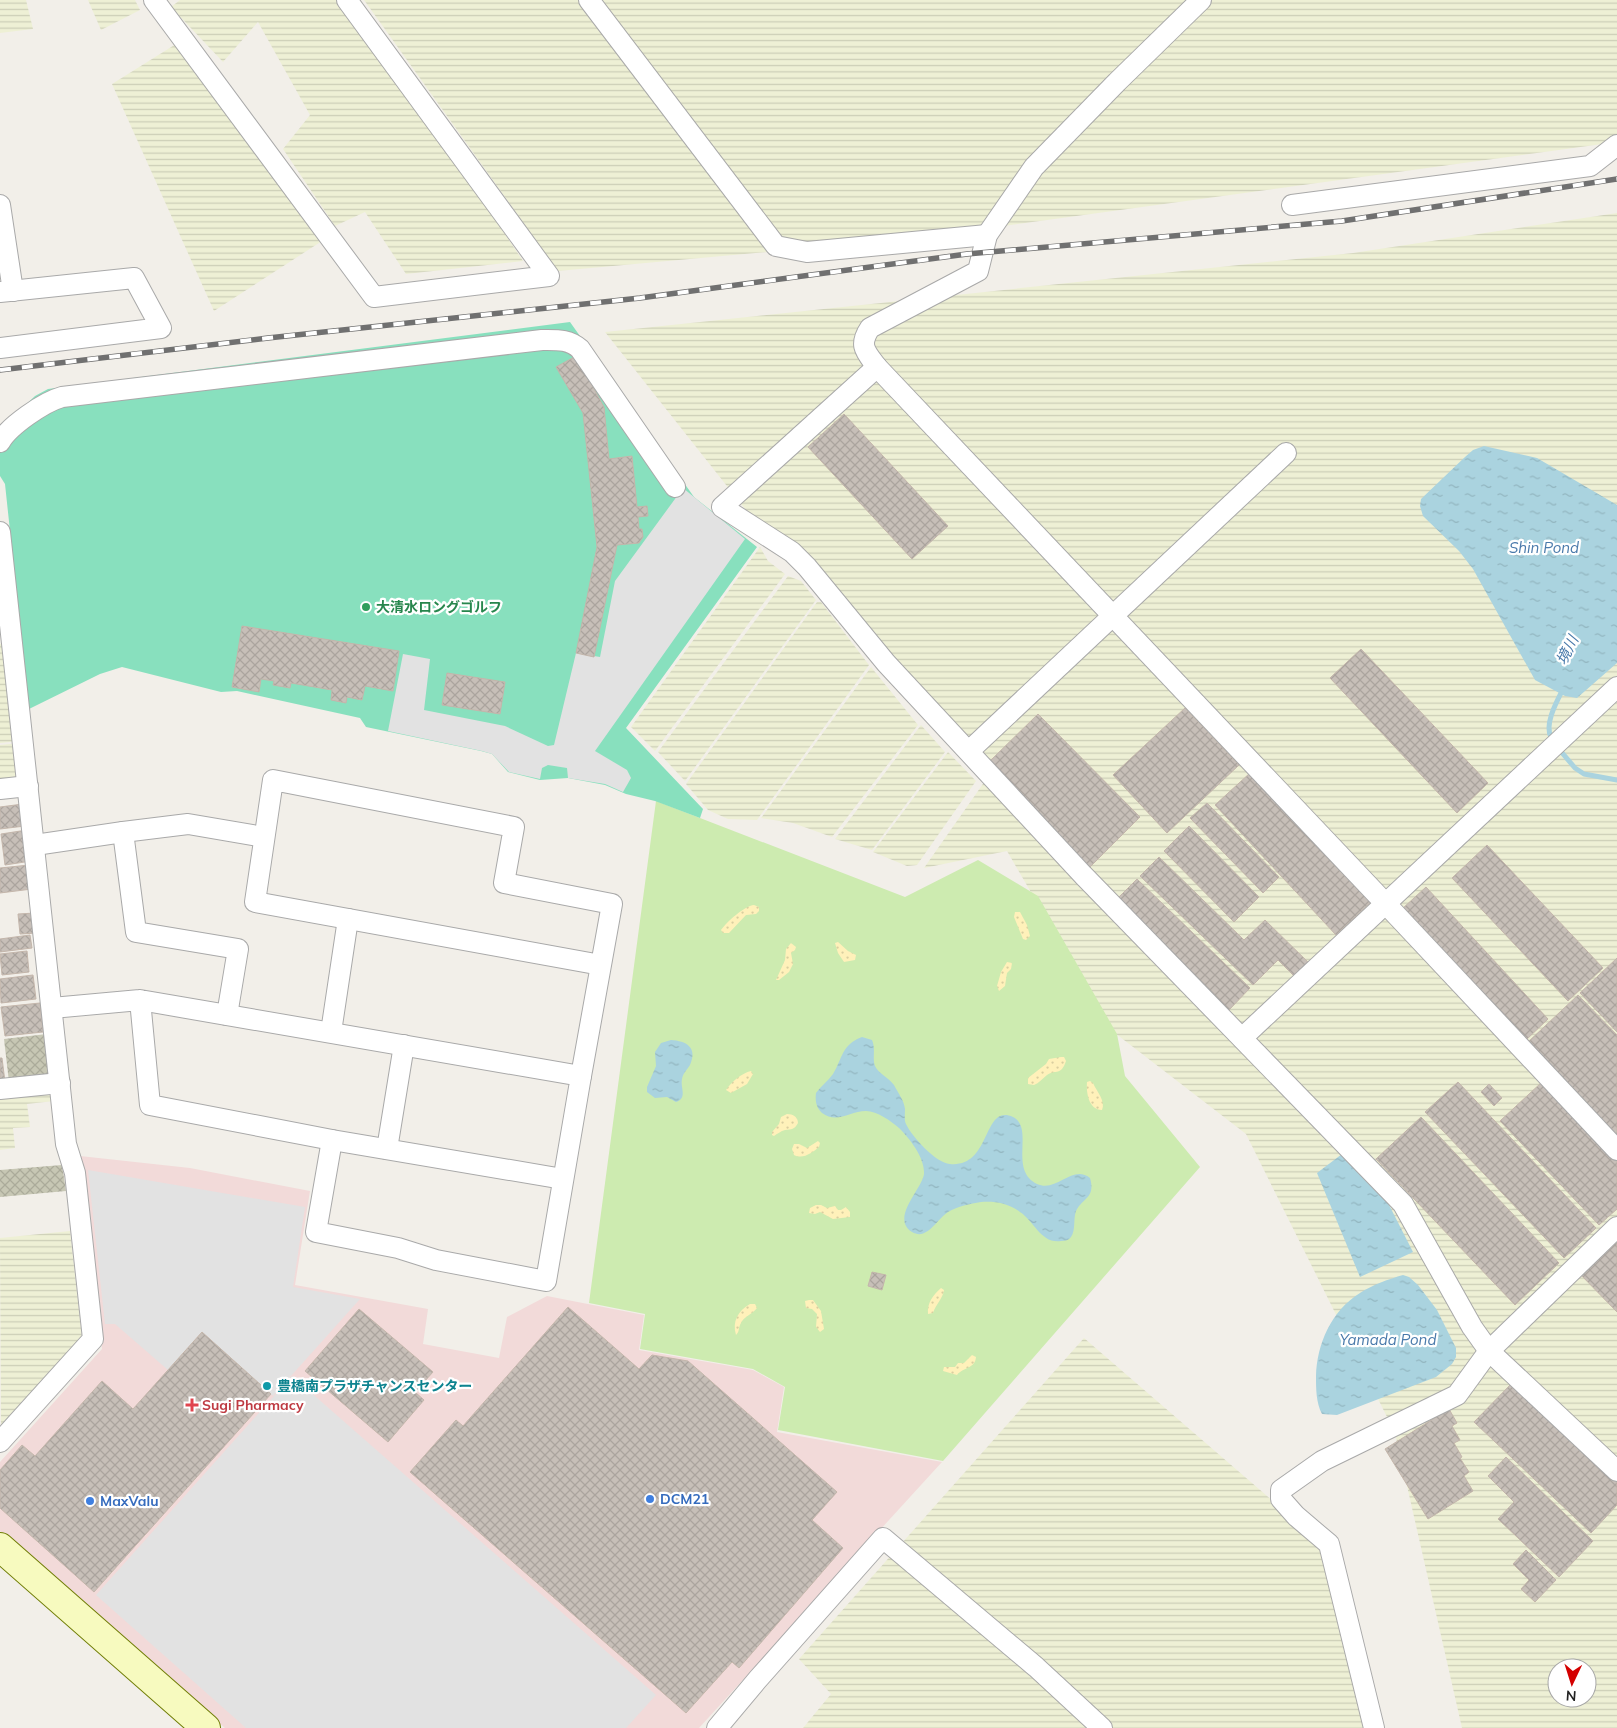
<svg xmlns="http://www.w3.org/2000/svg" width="1617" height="1728" font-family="Mulish,'Noto Sans JP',sans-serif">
<defs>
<pattern id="construction-cross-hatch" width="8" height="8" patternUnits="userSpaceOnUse" patternTransform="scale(1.25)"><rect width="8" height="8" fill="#c7c7b4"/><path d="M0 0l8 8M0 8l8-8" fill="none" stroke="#abab9a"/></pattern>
<pattern id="farmland-rules" width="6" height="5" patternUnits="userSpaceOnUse" patternTransform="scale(1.25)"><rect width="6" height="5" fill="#eef0d5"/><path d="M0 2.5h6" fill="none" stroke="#ccceb7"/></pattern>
<pattern id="sand-dots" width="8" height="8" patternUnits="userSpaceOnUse" patternTransform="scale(1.25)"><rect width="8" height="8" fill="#fff1ba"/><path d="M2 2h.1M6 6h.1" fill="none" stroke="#dacea0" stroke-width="1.8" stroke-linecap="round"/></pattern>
<pattern id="water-ripples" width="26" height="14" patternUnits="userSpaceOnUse" patternTransform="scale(1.25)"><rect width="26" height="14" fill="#aad3df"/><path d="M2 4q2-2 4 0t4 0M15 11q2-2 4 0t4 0" fill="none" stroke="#92b5bf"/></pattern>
<pattern id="building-cross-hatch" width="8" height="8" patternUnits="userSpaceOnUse" patternTransform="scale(1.25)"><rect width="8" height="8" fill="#c7bfb8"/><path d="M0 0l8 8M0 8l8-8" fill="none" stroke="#aba49e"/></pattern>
</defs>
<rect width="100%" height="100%" fill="#f2efe9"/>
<polygon fill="#f2dad9" points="80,1156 190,1168 310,1191 295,1285 428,1309 423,1344 499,1358 507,1317 547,1296 644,1315 639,1350 753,1370 784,1387 777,1432 942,1462 699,1728 225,1728 0,1531 0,1462 102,1349 83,1168"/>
<g fill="url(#construction-cross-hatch)">
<polygon points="47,1034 52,1078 9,1082 4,1039"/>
<polygon points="62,1165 66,1191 0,1197 0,1170"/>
</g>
<g fill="url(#farmland-rules)" fill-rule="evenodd">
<polygon points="0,0 26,0 33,29 0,33"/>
<polygon points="88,0 135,0 140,10 101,30"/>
<polygon points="180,0 348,0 523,261 406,274 365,212 335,226 283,149 310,115 258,22 223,62 171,7"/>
<polygon points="364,0 1617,0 1617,142 909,239 558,271"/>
<polygon points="176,44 322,241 214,311 112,84"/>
<path d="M 1617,213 L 1617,1728 L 1462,1728 L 1395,1433 L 1246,1134 L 1111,1030 L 1007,851 L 924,868 L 992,771 L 753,519 L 605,332 L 1353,253 ZM 1557,1668 L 1587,1668 L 1587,1698 L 1557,1698 Z"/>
<polygon points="760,547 768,561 785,574 655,751 631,727"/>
<polygon points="788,576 801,581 816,600 685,781 658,752"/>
<polygon points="817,602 821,602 869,665 757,820 728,819 708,810 686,784"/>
<polygon points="7,643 19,741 0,743 0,644"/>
<polygon points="871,667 918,725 832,837 793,823 761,818"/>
<polygon points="921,725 945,752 872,850 835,839"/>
<polygon points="19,743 23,782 0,784 0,745"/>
<polygon points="948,752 976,781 917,865 907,866 873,852"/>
<polygon points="52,1090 54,1101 27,1104 30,1127 13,1128 15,1148 0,1150 0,1095"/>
<polygon points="70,1231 82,1337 1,1426 0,1238"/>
<polygon points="1084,1338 1324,1545 1368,1728 803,1728 831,1694 799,1659"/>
</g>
<polygon fill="#cdebb0" points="656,801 905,897 978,860 1038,896 1117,1034 1125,1076 1200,1167 943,1461 778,1430 785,1387 753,1369 640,1349 645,1314 589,1303"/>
<g fill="url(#sand-dots)">
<path d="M 754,905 L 759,907 L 759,911 L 756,914 L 746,915 L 729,933 L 723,933 L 721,930 C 727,922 744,906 754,905 Z"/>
<polygon points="1015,912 1020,912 1027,925 1030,936 1026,940 1023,939 1014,917"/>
<polygon points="838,942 848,951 856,955 855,960 844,962 838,953 835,943"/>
<polygon points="791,943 796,947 795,950 791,953 793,964 789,972 779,980 776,980 785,960 786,949"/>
<polygon points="1007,962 1012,963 1011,969 1007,973 1005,986 999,991 997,986 1001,972"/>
<path d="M 1061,1057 L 1064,1057 L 1066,1061 C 1061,1076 1056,1069 1047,1075 C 1042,1079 1039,1083 1034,1085 L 1028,1084 L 1028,1078 L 1046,1064 L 1049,1059 Z"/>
<path d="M 751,1071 L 753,1074 L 747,1084 L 731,1093 L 726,1090 C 731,1082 742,1073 751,1071 Z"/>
<path d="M 1090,1081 L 1093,1083 C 1097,1092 1106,1101 1102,1110 C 1089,1110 1086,1093 1087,1082 Z"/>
<path d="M 787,1114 C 793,1114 798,1117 798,1123 C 794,1130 792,1129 785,1130 C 781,1131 777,1134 774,1136 L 772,1135 L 772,1132 L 779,1124 L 781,1117 Z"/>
<path d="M 818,1141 L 820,1143 L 819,1147 C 813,1152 803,1160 794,1155 L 792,1149 L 794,1144 L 799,1144 L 807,1148 Z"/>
<polygon points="816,1205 821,1205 827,1208 835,1206 838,1210 841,1210 846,1207 850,1212 850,1217 833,1219 820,1212 815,1214 809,1213 810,1208"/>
<path d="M 941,1288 L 944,1290 C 943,1298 936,1304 933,1313 L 928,1314 C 927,1303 933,1295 941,1288 Z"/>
<polygon points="809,1300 813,1300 821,1311 824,1329 820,1332 816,1327 817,1314 812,1309 806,1308 805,1301"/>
<path d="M 750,1304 L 755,1304 L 757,1308 C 753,1314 743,1317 741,1323 C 738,1328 740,1331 736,1335 C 732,1321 738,1311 750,1304 Z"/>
<path d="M 972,1355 L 976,1357 C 975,1369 963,1367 957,1375 L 943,1371 L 944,1367 L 955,1367 L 958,1363 L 964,1363 Z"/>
</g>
<polygon fill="#88e0be" points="570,322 694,497 757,547 626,728 703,809 700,818 655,801 626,794 605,785 568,778 540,780 508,772 492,754 481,751 366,727 360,718 237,691 221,692 122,667 100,674 29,709 5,484 0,476 0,429 35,396 48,389"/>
<g fill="#e2e2e2">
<polygon points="683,488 745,539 595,751 627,770 631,778 623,792 605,784 568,778 567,768 548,765 542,768 540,779 509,772 492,754 482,751 388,731 403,654 430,659 424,710 505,726 548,746 554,745 576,653 600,657 615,581"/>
<polygon points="88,1170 305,1207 293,1287 360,1299 273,1396 201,1333 168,1370 115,1324 105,1324"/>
<polygon points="292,1376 656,1695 626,1728 246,1728 96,1595"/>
</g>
<g fill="url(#water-ripples)">
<polygon points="1484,446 1537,458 1617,505 1617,663 1577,698 1565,696 1535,680 1473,569 1459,551 1423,516 1420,506 1421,499 1465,457 1473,450"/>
<path d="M 862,1037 L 872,1040 C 876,1049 872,1058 875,1066 C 878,1073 889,1078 894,1085 C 898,1093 904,1100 905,1109 C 905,1114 904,1120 906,1124 C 912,1137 936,1163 950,1164 C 992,1168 982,1103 1013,1117 C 1035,1128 1008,1170 1037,1184 C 1057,1193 1072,1164 1090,1178 C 1096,1198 1082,1198 1076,1211 C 1073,1219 1076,1230 1071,1237 C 1069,1240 1065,1241 1061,1241 C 1041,1244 1035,1222 1020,1212 C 1008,1203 995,1201 981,1202 C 970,1204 958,1206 948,1212 C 937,1219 927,1241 912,1232 C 890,1218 922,1189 924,1174 C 925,1158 910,1139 899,1128 C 891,1121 877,1111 866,1111 C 850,1111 837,1124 822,1113 C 816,1108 815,1100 816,1093 C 821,1086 828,1081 833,1074 C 843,1058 841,1045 862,1037 Z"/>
<path d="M 671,1040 C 686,1041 698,1047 690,1065 C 687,1070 683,1073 682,1079 C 680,1088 688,1098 676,1102 L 667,1097 L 655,1098 L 647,1092 L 647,1087 L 656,1066 L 655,1052 L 661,1043 Z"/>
<polygon points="1342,1154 1385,1197 1413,1252 1360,1277 1317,1173"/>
<path d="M 1403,1275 L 1409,1277 L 1418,1285 L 1437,1310 L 1456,1348 L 1456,1357 L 1452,1364 L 1436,1377 L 1337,1415 L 1322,1414 C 1316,1403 1316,1388 1316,1376 C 1317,1344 1331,1311 1360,1293 C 1372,1285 1389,1279 1403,1275 Z"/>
</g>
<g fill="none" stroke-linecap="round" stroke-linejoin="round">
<g stroke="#aad3df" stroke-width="5">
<path d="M 1551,737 C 1544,724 1557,701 1563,689"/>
<polyline points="1558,748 1575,768 1584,774 1617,780"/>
</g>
</g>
<g fill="url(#building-cross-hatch)" stroke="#c4b6ab">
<polygon points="576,356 604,407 609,459 632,456 637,507 647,506 648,516 638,517 639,529 642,529 643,537 639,543 617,545 594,657 576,653 597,547 583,413 556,367"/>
<polygon points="844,414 948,526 912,559 808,447"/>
<polygon points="242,626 399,651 393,691 365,686 362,700 347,697 346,703 331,700 332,690 291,683 290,688 273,685 274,681 261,679 259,692 232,687"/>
<polygon points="1361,649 1488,783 1457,813 1330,678"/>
<polygon points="447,673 505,682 500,714 442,705"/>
<polygon points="1185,708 1239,765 1167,833 1113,775"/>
<polygon points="1038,714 1140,817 1090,867 988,763"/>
<polygon points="1250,773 1371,902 1336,935 1215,805"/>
<polygon points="1207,803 1279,877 1263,893 1190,818"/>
<polygon points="23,804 25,826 0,829 0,807"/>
<polygon points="1189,826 1259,897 1234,922 1164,851"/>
<polygon points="27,830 31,861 5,865 1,834"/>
<polygon points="1487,845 1603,968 1568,1001 1452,878"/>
<polygon points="1159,857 1244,940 1265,920 1310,964 1296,978 1278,960 1253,985 1140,876"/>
<polygon points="29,865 32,889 0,893 0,868"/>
<polygon points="1137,879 1250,988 1229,1010 1116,900"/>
<polygon points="1426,887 1548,1019 1525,1041 1402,909"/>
<polygon points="35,913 37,933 20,934 18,914"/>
<polygon points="30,935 32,948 0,952 0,939"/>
<polygon points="27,951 29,972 2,975 0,954"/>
<polygon points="1617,958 1617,1032 1580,993"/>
<polygon points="33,975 36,999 1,1003 0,979"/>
<polygon points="1578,995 1617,1035 1617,1138 1527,1043"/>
<polygon points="40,1003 43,1032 5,1036 1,1007"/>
<polygon points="0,1058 2,1058 5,1082 0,1082"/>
<polygon points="1458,1082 1596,1228 1564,1258 1425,1112"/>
<polygon points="1542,1082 1617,1161 1617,1209 1599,1225 1500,1121"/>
<polygon points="1489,1084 1502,1098 1494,1106 1481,1092"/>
<polygon points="1421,1117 1559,1263 1515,1305 1376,1159"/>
<polygon points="1617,1239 1617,1312 1578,1272"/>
<polygon points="872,1272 886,1275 882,1290 868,1286"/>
<polygon points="568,1307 639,1369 652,1355 688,1361 837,1492 812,1520 843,1548 739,1668 732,1662 686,1713 410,1472 456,1420 463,1426"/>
<polygon points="359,1309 433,1372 415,1392 424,1400 388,1442 305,1371"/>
<polygon points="202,1332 271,1394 94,1592 0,1508 0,1470 22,1445 35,1456 102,1381 133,1409"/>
<polygon points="266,1381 273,1387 269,1391 262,1385"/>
<polygon points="1512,1383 1617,1482 1617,1505 1591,1533 1474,1422"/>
<polygon points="1449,1409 1457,1423 1452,1426 1460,1440 1454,1443 1462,1457 1460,1458 1469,1472 1464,1476 1473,1491 1428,1519 1385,1449"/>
<polygon points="1506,1457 1593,1541 1559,1577 1498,1519 1514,1502 1488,1476"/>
<polygon points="1526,1550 1556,1580 1535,1602 1521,1589 1529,1580 1513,1564"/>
</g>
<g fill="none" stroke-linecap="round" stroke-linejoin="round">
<defs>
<g id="street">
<polyline points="154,0 374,297 549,276 347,0"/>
<polyline points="589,0 776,246 807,252 987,235"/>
<path d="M 1201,0 L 1117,82 L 1034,167 L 987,235 L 978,271 L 870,328 C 858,346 866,352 877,367 L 1385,903 L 1617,1150"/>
<polyline points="0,205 13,291"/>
<polyline points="1292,205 1590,166 1617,145"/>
<polyline points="0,292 134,278 161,328 0,348"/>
<polyline points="877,367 722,507 792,552 807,567 886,663 1083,875 1403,1204 1472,1327 1489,1351 1617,1471"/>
<path d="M 0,442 C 9,426 44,402 62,397 L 542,340 C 557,340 569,339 580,349 L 675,487"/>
<polyline points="0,532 66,1144 75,1173 93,1339 0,1442"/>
<polyline points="969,751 1286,453"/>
<polyline points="0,789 28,786"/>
<polyline points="123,832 188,824 264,837"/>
<polyline points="35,845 123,832 136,932 238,949 227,1015"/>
<polyline points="52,1008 140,1000 581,1076 546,1281 436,1260 398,1248 316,1232 332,1140 150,1105 140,1000"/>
<polyline points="331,1032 348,919"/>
<polyline points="1242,1038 1617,687"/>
<polyline points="581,1076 612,904 504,883 514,827 273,780 255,902 601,965"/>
<polyline points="0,1089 60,1083"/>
<polyline points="332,1140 563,1179"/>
<polyline points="387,1149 404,1045"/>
<polyline points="717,1728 758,1679 883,1538 1036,1667 1102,1728"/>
<polyline points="1374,1728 1329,1544 1296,1516 1281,1499 1281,1490 1322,1461 1457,1395 1489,1351 1617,1227"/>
</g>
<polyline id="secondary" points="0,1547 206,1728"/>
</defs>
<use href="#street" stroke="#a9a9a9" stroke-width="22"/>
<use href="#secondary" stroke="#707d05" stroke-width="30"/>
<use href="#street" stroke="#fff" stroke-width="20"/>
<use href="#secondary" stroke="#f7fabf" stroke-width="28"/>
<defs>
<polyline id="rail" points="0,370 268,338 640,298 967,254 1342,221 1617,179"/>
</defs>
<use href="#rail" stroke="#707070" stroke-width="5.5"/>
<use href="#rail" stroke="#fff" stroke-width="4" stroke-dasharray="11" stroke-linecap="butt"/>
</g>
<circle fill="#2e9e5b" stroke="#fff" stroke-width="2" cx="366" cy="607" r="5"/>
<circle fill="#0f9aa8" stroke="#fff" stroke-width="2" cx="267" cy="1386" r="5"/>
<path fill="#e0444e" stroke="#fff" stroke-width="2" d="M189.5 1397.5h5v5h5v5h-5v5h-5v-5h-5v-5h5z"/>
<g fill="#3f7fe0" stroke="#fff" stroke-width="2">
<circle cx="650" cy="1499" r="5"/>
<circle cx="90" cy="1501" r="5"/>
</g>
<g text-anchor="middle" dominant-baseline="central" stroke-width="4.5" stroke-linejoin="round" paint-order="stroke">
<g font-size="14" font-weight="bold" fill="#27864d" stroke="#fff" text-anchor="start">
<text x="376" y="607">大清水ロングゴルフ</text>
</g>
<g font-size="14" font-weight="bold" fill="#0d838f" stroke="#fff" text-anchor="start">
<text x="277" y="1386">豊橋南プラザチャンスセンター</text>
</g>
<g font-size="14" font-weight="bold" fill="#be3a42" stroke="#fff" text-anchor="start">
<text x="202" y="1405">Sugi Pharmacy</text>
</g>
<g font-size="14" font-weight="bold" fill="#366cbe" stroke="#fff" text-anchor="start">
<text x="660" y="1499">DCM21</text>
<text x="100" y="1501">MaxValu</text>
</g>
<g font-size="15" font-style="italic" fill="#4a7aab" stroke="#fff">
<text x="1544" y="547">Shin Pond</text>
<text transform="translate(1567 650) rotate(-64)">境川</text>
<text x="1388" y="1339">Yamada Pond</text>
</g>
</g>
<g transform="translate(1572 1683) rotate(184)"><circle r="24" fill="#ffffff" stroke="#a7a7a7"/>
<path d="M0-4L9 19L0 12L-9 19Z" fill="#d40000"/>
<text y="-8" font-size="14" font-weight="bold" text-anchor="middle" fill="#222222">N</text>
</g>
</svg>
